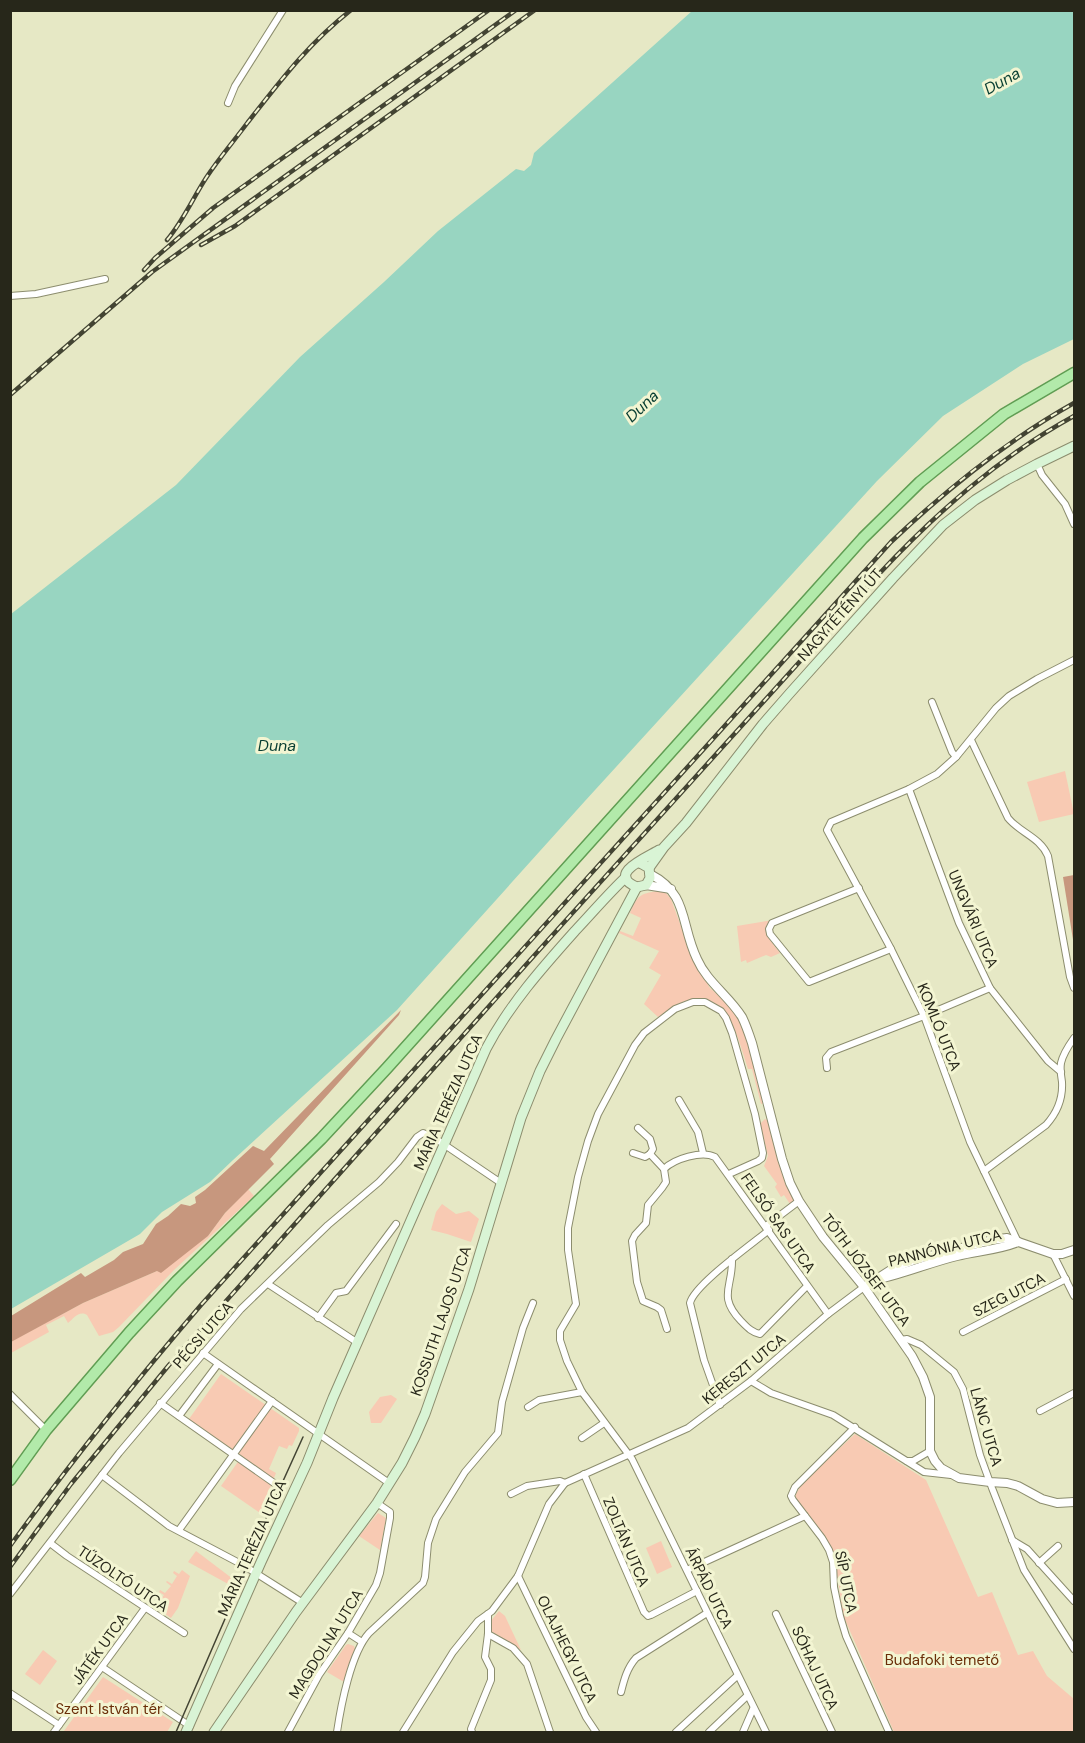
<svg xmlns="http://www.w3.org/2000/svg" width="1085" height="1743" font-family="'DM Sans',sans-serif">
<rect width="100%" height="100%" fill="#e6e8c5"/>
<g fill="#f8cab3">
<polygon points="1065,771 1074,814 1039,822 1027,782"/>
<path d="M 658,891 L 665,892 L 671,899 L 694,962 L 710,988 L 729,1005 L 742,1022 L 765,1103 L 761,1104 L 752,1069 L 748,1069 C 737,1035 726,982 678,1004 C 671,1007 664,1013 658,1017 L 644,1004 L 661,975 L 649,968 L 659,951 L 619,933 L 620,931 L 633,936 L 641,918 L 630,913 C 638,895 639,894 658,891 Z"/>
<path d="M 773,920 L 766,926 C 766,937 774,945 780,953 L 771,957 L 766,955 L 747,963 L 746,960 L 741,962 L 737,926 Z"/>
<polygon points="765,1119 767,1120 770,1127 786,1183 795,1201 790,1204 784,1195 781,1197 775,1187 777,1184 764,1166 768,1156 760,1124"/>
<path d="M 248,1189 L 254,1196 L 174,1270 L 119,1327 L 113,1332 L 99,1336 L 87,1315 C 79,1310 74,1318 68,1323 L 64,1316 L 46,1325 L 49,1332 L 11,1353 L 10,1342 L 83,1303 L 157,1271 L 208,1236 L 225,1213 Z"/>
<polygon points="442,1204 456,1214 469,1211 479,1219 471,1242 447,1234 431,1230 436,1212"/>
<polygon points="221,1374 299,1428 299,1431 292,1446 289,1445 287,1449 279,1446 269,1469 276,1473 260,1513 221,1486 242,1456 189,1419"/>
<polygon points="391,1395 397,1399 381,1423 371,1423 369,1412 380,1397"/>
<polygon points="855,1434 926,1480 978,1597 992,1592 1018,1655 1033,1651 1047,1676 1074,1699 1074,1732 894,1732 843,1615 836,1567 795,1499 796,1494 803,1482"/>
<polygon points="378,1513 386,1518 380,1550 359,1536"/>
<polygon points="661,1541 672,1567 657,1574 646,1548"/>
<polygon points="196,1551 233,1579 230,1585 188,1562"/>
<polygon points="182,1570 190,1576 178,1608 171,1618 155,1607 164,1595 159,1592 160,1590 165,1593 171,1586 166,1582 167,1581 172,1584 177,1576 173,1573 174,1571 179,1574"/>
<polygon points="499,1611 505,1616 521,1650 491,1631 490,1622"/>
<polygon points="348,1644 354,1646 355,1649 344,1682 327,1672 346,1645"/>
<polygon points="43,1650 57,1661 40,1685 25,1674"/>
<polygon points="103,1677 173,1722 167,1732 67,1732 64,1731"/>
</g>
<g fill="#c7977e">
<polygon points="1074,875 1074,946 1063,877"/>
<polygon points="401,1010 399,1015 270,1159 274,1164 225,1213 208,1236 161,1273 157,1271 83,1303 11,1342 11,1316 81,1273 85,1277 114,1260 123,1252 143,1244 156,1224 168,1216 181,1204 190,1206 196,1203 195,1197 205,1190 253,1146 264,1151"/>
</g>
<polygon fill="#98d5c1" points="692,11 1074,11 1074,339 1023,364 943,416 877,481 585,801 397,1010 233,1160 210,1182 162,1212 140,1234 11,1309 11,614 176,485 300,357 384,282 438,231 516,169 524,171 531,165 534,153"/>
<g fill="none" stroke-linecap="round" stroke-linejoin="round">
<defs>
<g id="minor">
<polyline points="228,103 235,86 283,10"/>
<polyline points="10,296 36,294 105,279"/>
<polyline points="1037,464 1042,475 1065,504 1074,524"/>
<polyline points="932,702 952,752 956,757"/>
<path d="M 971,740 L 1008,818 C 1020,833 1040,837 1048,856 L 1070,977 L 1074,988"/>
<polyline points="909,789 959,923 990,988 1048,1061 1061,1072"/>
<polyline points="859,888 772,923 769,929 770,934 809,982 891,949"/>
<polyline points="827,1068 826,1058 831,1052 924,1016 990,988"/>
<polyline points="679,1100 698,1132 703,1153"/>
<polyline points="638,1128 650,1139 653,1149 650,1154"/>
<polyline points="633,1153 645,1157 650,1154"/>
<polyline points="650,1154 664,1169 666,1182 662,1188 648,1205 646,1223 635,1235 632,1241 637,1282 643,1301 657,1307 661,1310 667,1329"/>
<path d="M 664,1169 C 674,1159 702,1150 715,1157 L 828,1314"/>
<path d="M 984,1171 L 1046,1125 C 1057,1113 1063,1099 1062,1082 C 1061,1076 1060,1069 1061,1063 C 1063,1054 1069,1045 1074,1038"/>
<polyline points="729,1174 758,1161 762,1158 763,1153 755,1114 732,1033 726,1018 721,1011 705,1002 693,1002 675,1009 644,1033 635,1045 598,1114 588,1141 578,1177 568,1228 568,1250 576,1304 560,1331 560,1340 567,1361 582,1392 632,1459 766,1732"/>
<polyline points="766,1226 799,1201"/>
<polyline points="1018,1242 970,1142 924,1016 891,949 827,830 831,822 909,789 937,774 956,757 996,708 1009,696 1037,679 1074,660"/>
<polyline points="1053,1254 1074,1296"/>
<path d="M 732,1259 C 733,1287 717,1296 741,1321 C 747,1327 751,1332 760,1334 L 807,1286"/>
<polyline points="268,1284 358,1343"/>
<polyline points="318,1318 336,1293 346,1291 396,1224"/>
<polyline points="963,1332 1066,1279"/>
<polyline points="901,1340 907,1339 921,1345 954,1372 963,1389 980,1455 992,1488 1024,1570 1074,1649"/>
<polyline points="203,1353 389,1483"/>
<polyline points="751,1381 771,1393 833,1415 924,1472 951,1475"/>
<polyline points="10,1394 46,1430"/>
<polyline points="160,1403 274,1483"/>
<path d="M 720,1405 L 704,1360 L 690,1303 C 694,1285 752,1244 769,1230"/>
<polyline points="528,1407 539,1400 582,1392"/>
<polyline points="1040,1411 1074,1393"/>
<polyline points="179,1416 218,1364"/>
<polyline points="855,1427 795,1487 791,1496 793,1500 822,1538 829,1550 833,1562 834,1587 840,1616 846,1636 889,1732"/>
<polyline points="582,1438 604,1423"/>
<polyline points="907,1461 913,1461 930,1451"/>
<polyline points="584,1474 644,1612 648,1616 651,1615 697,1591"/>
<polyline points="102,1475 169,1526 243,1565 303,1603"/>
<polyline points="511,1494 527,1486 560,1481 565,1483"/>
<polyline points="179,1530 272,1401"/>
<polyline points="1012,1540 1027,1549 1074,1601"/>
<polyline points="50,1543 67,1556 184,1633"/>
<polyline points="1039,1563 1058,1546"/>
<polyline points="687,1570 805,1516"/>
<polyline points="518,1576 586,1717 596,1732"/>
<polyline points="10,1594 119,1453 241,1309 328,1225 379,1182 398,1162 417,1137 423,1133 433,1137 501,1183"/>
<polyline points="776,1614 832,1732"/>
<polyline points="348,1633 362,1642"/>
<polyline points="488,1634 513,1648 527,1664 550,1732"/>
<polyline points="102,1667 190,1726"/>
<path d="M 621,1692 C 624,1680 627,1668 636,1658 L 707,1613"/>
<polyline points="10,1693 59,1725"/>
<polyline points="54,1732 145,1608"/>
<polyline points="288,1732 319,1675 348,1633 376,1585 380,1573 390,1518 390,1512 377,1503"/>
<path d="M 337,1732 C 341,1705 351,1653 369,1633 L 423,1583 L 425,1577 L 428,1543 L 436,1519 L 465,1472 L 498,1433 L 502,1402 L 523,1328 L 533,1303"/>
<polyline points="403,1732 453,1652 478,1621 492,1611 518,1576 549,1504 565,1483 688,1428 751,1381 828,1314 864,1287"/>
<polyline points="472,1732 471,1729 491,1680 491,1669 485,1657 488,1634 488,1614"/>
<polyline points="676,1732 737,1676"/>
<polyline points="709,1732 747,1696"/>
<polyline points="743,1732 753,1709"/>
</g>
<g id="tertiary">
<path d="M 650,874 C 689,894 680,924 697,959 C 707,982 729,996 742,1017 C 746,1025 749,1034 752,1043 L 782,1159 L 790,1183 L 799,1201 L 823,1237 L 864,1287 L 912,1356 L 923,1377 L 930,1397 L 930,1451 L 935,1461 L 941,1468 L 959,1478 L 990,1482 L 1007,1483 L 1018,1486 L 1042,1499 L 1057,1503 L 1074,1502"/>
<polyline points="646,885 671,889"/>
<path d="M 883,1278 C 908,1272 932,1262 957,1256 C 977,1251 999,1250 1018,1242"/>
<polyline points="864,1287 894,1268 914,1260 992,1240 1007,1238 1053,1254 1062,1254 1074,1250"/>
</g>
<g id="secondary">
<path d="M 639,863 L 642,864 L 649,868 L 650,878 L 646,885 L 637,887 C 605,874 648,857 659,850"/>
<polyline points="649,868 664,847 686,823 763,724 790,693 893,578 943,525 975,500 1007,480 1037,464 1074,446"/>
<path d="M 186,1732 L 261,1562 L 307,1463 L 333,1398 L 486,1049 C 509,1005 542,968 575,931 C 592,913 608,894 626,877"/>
<polyline points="214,1732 296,1612 377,1503 402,1463 415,1437 425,1414 469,1289 521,1118 540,1071 556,1039 637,887"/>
</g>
<polyline id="primary" points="10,1480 46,1430 129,1333 177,1281 321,1139 387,1068 863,538 920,482 1004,414 1074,373"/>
</defs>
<use href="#minor" stroke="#8c8d6e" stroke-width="8"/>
<use href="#tertiary" stroke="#8c8d6e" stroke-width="10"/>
<use href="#secondary" stroke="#8c8d6e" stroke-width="11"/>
<use href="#primary" stroke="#609d53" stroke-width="13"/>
<use href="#minor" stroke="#fff" stroke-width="6"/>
<use href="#tertiary" stroke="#fff" stroke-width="8"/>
<use href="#secondary" stroke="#d9f4d5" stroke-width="9"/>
<use href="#primary" stroke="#b2eaaa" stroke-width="10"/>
<polyline stroke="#434433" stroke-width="1.5" points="176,1732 231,1605 264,1523 303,1437"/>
<defs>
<g id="rail">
<path d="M 167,240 C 183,221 193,198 206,178 C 219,158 234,141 248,122 C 281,80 308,44 351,10"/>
<polyline points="201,245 235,226 535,10"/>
<polyline points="144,270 155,258 213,208 489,10"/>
<polyline points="10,395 152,272 516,10"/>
<path d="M 10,1546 C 70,1463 134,1383 201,1305 L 891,542 C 947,489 1006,441 1074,403"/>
<path d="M 10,1567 L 71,1484 L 169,1365 L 549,939 L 878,575 C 936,513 999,457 1074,416"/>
</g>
</defs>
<use href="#rail" stroke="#434433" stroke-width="4.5"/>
<use href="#rail" stroke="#f3f5d2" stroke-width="2" stroke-dasharray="7" stroke-linecap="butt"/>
</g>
<g text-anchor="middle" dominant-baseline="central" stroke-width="6" stroke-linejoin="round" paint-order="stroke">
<g font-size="15" fill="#27271a" stroke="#f3f5d2">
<text transform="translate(840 615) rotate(-48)">NAGYTÉTÉNYI ÚT</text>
<text transform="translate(973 919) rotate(67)">UNGVÁRI UTCA</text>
<text transform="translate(939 1027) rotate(68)">KOMLÓ UTCA</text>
<text transform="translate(448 1102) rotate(-66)">MÁRIA TERÉZIA UTCA</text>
<text transform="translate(778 1223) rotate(55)">FELSŐ SAS UTCA</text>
<text transform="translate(945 1248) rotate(-14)">PANNÓNIA UTCA</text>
<text transform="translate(866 1270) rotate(53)">TÓTH JÓZSEF UTCA</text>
<text transform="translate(1009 1295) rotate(-27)">SZEG UTCA</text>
<text transform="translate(441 1321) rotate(-71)">KOSSUTH LAJOS UTCA</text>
<text transform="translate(203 1335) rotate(-49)">PÉCSI UTCA</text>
<text transform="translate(744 1369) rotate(-39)">KERESZT UTCA</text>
<text transform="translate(986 1427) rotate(74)">LÁNC UTCA</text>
<text transform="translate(626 1542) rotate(67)">ZOLTÁN UTCA</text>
<text transform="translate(252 1548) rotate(-66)">MÁRIA TERÉZIA UTCA</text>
<text transform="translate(123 1579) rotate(34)">TŰZOLTÓ UTCA</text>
<text transform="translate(846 1582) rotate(79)">SÍP UTCA</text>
<text transform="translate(709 1588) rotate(64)">ÁRPÁD UTCA</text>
<text transform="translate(326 1644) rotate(-58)">MAGDOLNA UTCA</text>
<text transform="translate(100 1649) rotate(-54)">JÁTÉK UTCA</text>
<text transform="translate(567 1649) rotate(64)">OLAJHEGY UTCA</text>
<text transform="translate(815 1668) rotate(65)">SÓHAJ UTCA</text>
</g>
<g font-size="15" fill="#6a2e08" stroke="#f3f5d2">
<text x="942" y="1660">Budafoki temető</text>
<text x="109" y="1709">Szent István tér</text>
</g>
<g font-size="16" font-style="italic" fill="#083e32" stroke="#f3f5d2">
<text transform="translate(1002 81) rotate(-29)">Duna</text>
<text transform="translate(642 406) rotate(-43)">Duna</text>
<text x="277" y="745">Duna</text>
</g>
</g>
<rect width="1085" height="1743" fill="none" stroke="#27271a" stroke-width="24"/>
</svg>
